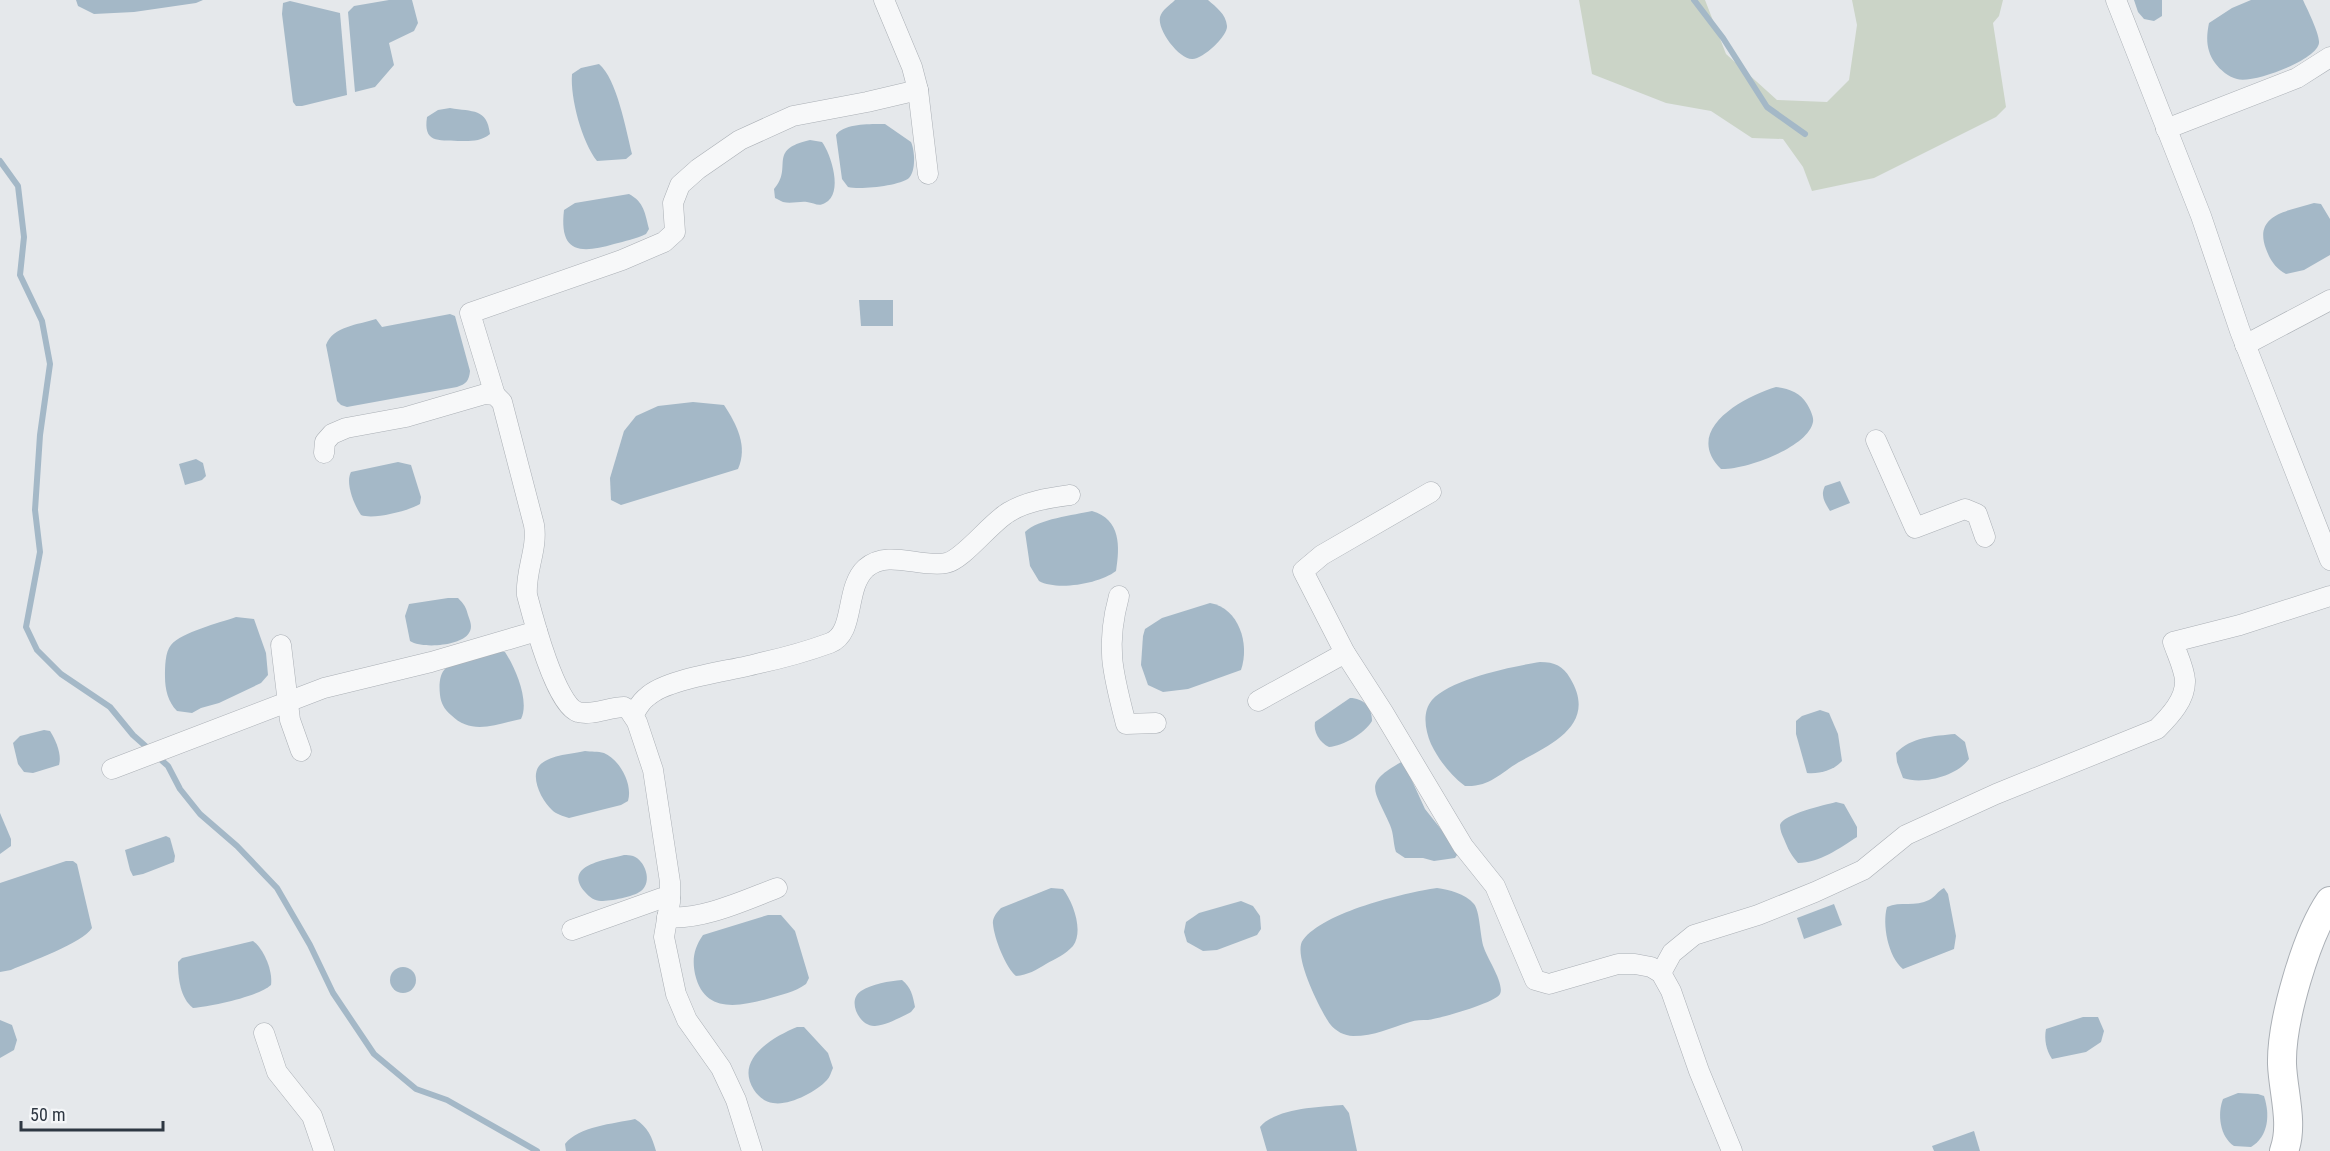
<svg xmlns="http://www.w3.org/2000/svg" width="2330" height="1151" font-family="'Roboto Condensed',sans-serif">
<rect width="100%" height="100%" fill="#e5e8eb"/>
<polygon fill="#cbd4c7" points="1579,0 1705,0 1726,54 1777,100 1827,102 1849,80 1857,25 1852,0 2003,0 1999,16 1993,23 2006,107 1996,117 1874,178 1812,191 1803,167 1783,139 1752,138 1711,111 1666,103 1592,74"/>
<g fill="#a4b8c7">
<polygon points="76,0 203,0 196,3 134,12 94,14 78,6"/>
<polygon points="389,0 412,0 418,23 414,31 389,43 394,65 375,87 355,92 348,12 354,6"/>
<path d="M 1175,0 L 1208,0 C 1216,7 1226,14 1227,26 C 1228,36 1202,60 1192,59 C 1179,59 1157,30 1160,17 C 1162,10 1170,5 1175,0 Z"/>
<polygon points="2134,0 2162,0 2162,16 2154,21 2144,19 2138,12"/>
<path d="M 2251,0 L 2303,0 C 2307,9 2320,34 2319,43 C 2317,60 2253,84 2237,79 C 2229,77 2220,70 2215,63 C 2206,50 2206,38 2209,23 L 2232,8 Z"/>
<polygon points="290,1 340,13 347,95 302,106 296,106 293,102 282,14 283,3"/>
<path d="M 599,64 C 617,79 626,130 632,154 L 626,159 L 597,161 C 582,142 570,98 572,74 L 581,68 Z"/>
<path d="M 450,108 C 473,112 487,108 490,134 C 480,142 470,141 458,141 C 438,140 423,143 427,117 L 438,110 Z"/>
<path d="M 885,124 L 911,142 C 915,151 916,171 909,178 C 899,186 860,190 848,187 L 842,179 L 836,135 C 844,123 871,124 885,124 Z"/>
<path d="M 810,140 L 822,142 C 831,154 844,194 825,203 C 819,207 814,203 807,202 C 800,201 791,204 783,202 C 780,201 778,199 775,198 L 774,189 C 794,167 766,150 810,140 Z"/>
<path d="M 629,194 C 644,202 645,213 649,229 L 646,234 C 636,239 625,241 614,244 C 580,254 559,253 564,210 L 575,203 Z"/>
<path d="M 2314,203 L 2321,204 L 2330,219 L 2330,255 L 2304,270 L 2286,274 C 2276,269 2270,260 2266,249 C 2253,214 2288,211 2314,203 Z"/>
<polygon points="859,300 893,300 893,326 861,326"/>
<path d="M 450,314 L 455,316 L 470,371 C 469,381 466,384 457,387 L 347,407 L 341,405 L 337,401 L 326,345 C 333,326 358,325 376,319 L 382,327 Z"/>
<path d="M 1776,387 C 1788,388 1801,393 1807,404 C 1810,409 1814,417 1813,422 C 1808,448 1744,470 1721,469 C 1682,430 1743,397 1776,387 Z"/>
<path d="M 693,402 L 724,405 C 737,425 748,446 738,469 L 621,505 L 611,500 L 610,478 L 624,431 L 636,416 L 658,406 Z"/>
<polygon points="196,459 203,463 206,476 202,480 185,485 179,464"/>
<path d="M 398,462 L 411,465 L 421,497 L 420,504 C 408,511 373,520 361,515 C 354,505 345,483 351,472 Z"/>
<path d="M 1840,481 L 1850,503 L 1830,511 C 1825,503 1820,495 1825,486 Z"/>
<path d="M 1092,511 C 1121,519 1120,547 1116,571 C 1099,584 1057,591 1039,581 L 1030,566 L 1025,532 C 1038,519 1074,515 1092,511 Z"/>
<path d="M 448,598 L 458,598 C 464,604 466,607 468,615 C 470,621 473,627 469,633 C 461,646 422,649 410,641 L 405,616 L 409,604 Z"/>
<path d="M 1210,603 C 1239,608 1250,644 1241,670 L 1188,689 L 1163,692 L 1148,685 L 1141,665 L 1143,636 L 1145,629 L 1162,618 Z"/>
<path d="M 236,617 L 254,619 L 266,653 L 268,675 L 261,683 L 219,703 L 201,708 L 192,713 L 177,711 C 168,702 165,689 165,677 C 165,667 165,652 171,645 C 182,632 219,623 236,617 Z"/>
<path d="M 495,652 L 505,652 C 515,667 530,701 521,719 C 496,724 472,736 451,715 C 444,709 441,703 440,695 C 439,686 439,674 446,668 C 455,661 483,656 495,652 Z"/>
<path d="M 1540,662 C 1555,662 1563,666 1570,678 C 1598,724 1552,744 1519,762 C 1499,774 1490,787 1465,786 C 1450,775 1439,760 1431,744 C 1425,730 1422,712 1432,700 C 1450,679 1514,666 1540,662 Z"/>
<path d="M 1350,698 C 1363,698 1372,707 1372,721 C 1365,733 1343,746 1329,747 C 1320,743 1313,732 1315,722 Z"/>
<path d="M 1820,710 L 1829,713 L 1838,734 L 1842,761 C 1833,771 1819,774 1807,773 L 1796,734 L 1796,721 L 1802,716 Z"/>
<path d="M 44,730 L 50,731 C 56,740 62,755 59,765 L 33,773 L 24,772 L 18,764 L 13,743 L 20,736 Z"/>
<path d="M 1955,734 L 1965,742 L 1969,759 C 1957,776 1923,785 1903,778 L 1897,762 L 1896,753 C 1911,737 1934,736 1955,734 Z"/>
<path d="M 585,751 C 591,752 598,751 604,753 C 620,760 633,784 628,801 L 621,805 L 569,818 C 563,816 556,814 552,810 C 542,801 530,778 539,766 C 548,755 572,754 585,751 Z"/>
<path d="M 1403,761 L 1425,809 L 1459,852 L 1455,858 L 1434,861 L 1423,858 L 1405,858 L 1396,852 C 1393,843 1394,834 1390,825 C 1374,788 1362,784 1403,761 Z"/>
<path d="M 1836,802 L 1844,804 L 1857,827 L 1857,837 C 1840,848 1819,863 1798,863 C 1791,855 1788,849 1784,839 C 1782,835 1780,830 1780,825 C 1783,814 1825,805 1836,802 Z"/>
<polygon points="0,813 11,839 11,846 0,854"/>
<polygon points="166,836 170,838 175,856 174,862 143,874 133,876 130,870 125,850"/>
<path d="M 624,855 C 627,855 630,855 633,856 C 645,860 653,882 641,891 C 633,897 611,901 601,901 C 595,901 589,897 585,892 C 562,865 606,860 624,855 Z"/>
<path d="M 66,861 L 73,861 L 77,864 L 92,928 C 83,943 29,962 11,970 L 0,972 L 0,883 Z"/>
<path d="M 1051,888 L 1063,889 C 1073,902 1084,931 1073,946 C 1066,954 1055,959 1046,964 C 1036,970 1028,975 1016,976 C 1006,968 994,938 993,924 C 992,918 997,912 1001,908 Z"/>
<path d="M 1437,888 C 1449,890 1465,893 1474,904 C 1480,911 1480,937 1484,948 C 1487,958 1505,984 1500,994 C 1495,1003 1441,1018 1428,1020 C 1422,1020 1416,1020 1410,1022 C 1390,1028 1375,1036 1353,1036 C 1345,1036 1335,1031 1330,1024 C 1320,1010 1292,954 1303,940 C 1324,912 1403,893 1437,888 Z"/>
<path d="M 1944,888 L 1948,894 L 1956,936 L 1954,949 L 1903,969 C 1888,957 1882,924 1887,907 C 1900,901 1916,907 1929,900 C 1935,897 1938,891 1944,888 Z"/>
<polygon points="1241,901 1253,906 1260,916 1261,929 1257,935 1217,950 1203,951 1187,942 1184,932 1186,922 1199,913"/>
<polygon points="1834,904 1842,925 1804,939 1797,918"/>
<path d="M 768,915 L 781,915 L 795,931 L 809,978 L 806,984 C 795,992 781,995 767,999 C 737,1007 704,1013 695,974 C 692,959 694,948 703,935 Z"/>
<path d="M 253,941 C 264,949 273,971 271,985 C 257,997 212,1006 193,1008 C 180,998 178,978 178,962 L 182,958 Z"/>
<circle cx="403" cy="980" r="13"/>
<path d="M 902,980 C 911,987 913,996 915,1007 L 911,1012 C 901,1017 887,1025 875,1026 C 860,1027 846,1001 861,991 C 872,984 889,981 902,980 Z"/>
<path d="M 2083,1017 L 2098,1017 L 2104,1031 L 2101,1042 L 2086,1052 L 2052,1059 C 2046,1050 2044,1039 2046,1029 Z"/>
<polygon points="0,1020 12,1025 17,1040 14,1050 0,1058"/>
<path d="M 797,1027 L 804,1027 L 828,1053 L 833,1068 C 831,1072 830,1077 827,1080 C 816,1092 789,1106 773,1103 C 765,1102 758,1096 754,1090 C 734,1059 773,1037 797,1027 Z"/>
<path d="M 2238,1093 L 2258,1094 L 2264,1096 C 2270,1114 2269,1136 2251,1147 L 2234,1146 C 2220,1137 2217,1114 2223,1099 Z"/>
<path d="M 1343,1105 L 1349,1113 L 1357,1151 L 1267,1151 L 1260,1127 C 1276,1108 1319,1107 1343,1105 Z"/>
<path d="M 635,1119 C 648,1127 652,1137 656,1151 L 566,1151 L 565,1144 C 579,1126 613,1124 635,1119 Z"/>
<polygon points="1974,1131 1980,1151 1934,1151 1932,1146"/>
</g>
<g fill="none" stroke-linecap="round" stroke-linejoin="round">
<g stroke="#a4b8c7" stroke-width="6">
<polyline points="1694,0 1723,38 1767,107 1805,134"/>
<polyline points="0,161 18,186 24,237 20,275 42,321 50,364 40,435 35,510 40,552 26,627 37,650 61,674 110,707 133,735 168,766 180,789 200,814 237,846 277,888 310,945 333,993 374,1054 416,1089 447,1100 537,1151"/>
</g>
<defs>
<g id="minor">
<polyline points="884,0 912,67 918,90 928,174"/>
<polyline points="2116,0 2201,216 2240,331 2330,560"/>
<polyline points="2166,129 2297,78 2330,57"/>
<polyline points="2245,345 2330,300"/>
<polyline points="495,395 470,313 622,260 664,242 675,232 673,203 680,185 698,169 740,140 793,116 867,102 918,90"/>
<polyline points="1876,440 1915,528 1965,509 1977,514 1985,537"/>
<path d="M 324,453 L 325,442 L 332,434 L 346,428 L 406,417 L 485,394 L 495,395 L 502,402 L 534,525 C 538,549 525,571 527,595 C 533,618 556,706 578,712 C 591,716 610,707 624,707 L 629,710 L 637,722 L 653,770 L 670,882 L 670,902 L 664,937 L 676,994 L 687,1020 L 721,1068 L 736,1100 L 752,1151"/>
<polyline points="1431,492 1322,555 1303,571 1345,653 1383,712 1463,846 1495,886 1535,980 1549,984 1618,964 1635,964 1651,967 1661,973 1671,991 1699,1071 1732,1151"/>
<path d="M 1119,596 C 1105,647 1113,674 1126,724 L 1156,723"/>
<polyline points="281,645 290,720 301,751"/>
<polyline points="1258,701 1345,653"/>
<path d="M 633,715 C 637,709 641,701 647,697 C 667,678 732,671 760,663 C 783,658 808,651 830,643 C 856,633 844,588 866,568 C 888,549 920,568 946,563 C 963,560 991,522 1009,512 C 1027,501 1049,498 1070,495"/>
<polyline points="112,769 324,688 431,662 537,631"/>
<path d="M 667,917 C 701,921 745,900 777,888"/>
<polyline points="572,930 662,898 670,898"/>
<path d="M 1661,973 L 1672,953 L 1694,935 L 1758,915 L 1815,892 L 1863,870 L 1906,835 L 1996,794 L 2157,729 C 2170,716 2186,699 2185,680 C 2184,668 2177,654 2173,642 L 2240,625 L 2330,596"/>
<polyline points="264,1033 277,1072 312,1116 324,1151"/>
</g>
<path id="secondary" d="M 2284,1151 C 2294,1124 2283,1092 2282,1064 C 2281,1022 2306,936 2330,901"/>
</defs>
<use href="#minor" stroke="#aaafb5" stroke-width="21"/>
<use href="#secondary" stroke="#aaafb5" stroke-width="30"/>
<use href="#minor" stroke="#f7f8f9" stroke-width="20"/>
<use href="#secondary" stroke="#fff" stroke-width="28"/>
</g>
<path d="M21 1121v9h142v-9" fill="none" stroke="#2e3742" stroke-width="3"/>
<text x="30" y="1121" font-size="18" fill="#2e3742" stroke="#f4f6f8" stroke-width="4.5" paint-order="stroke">50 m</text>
</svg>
